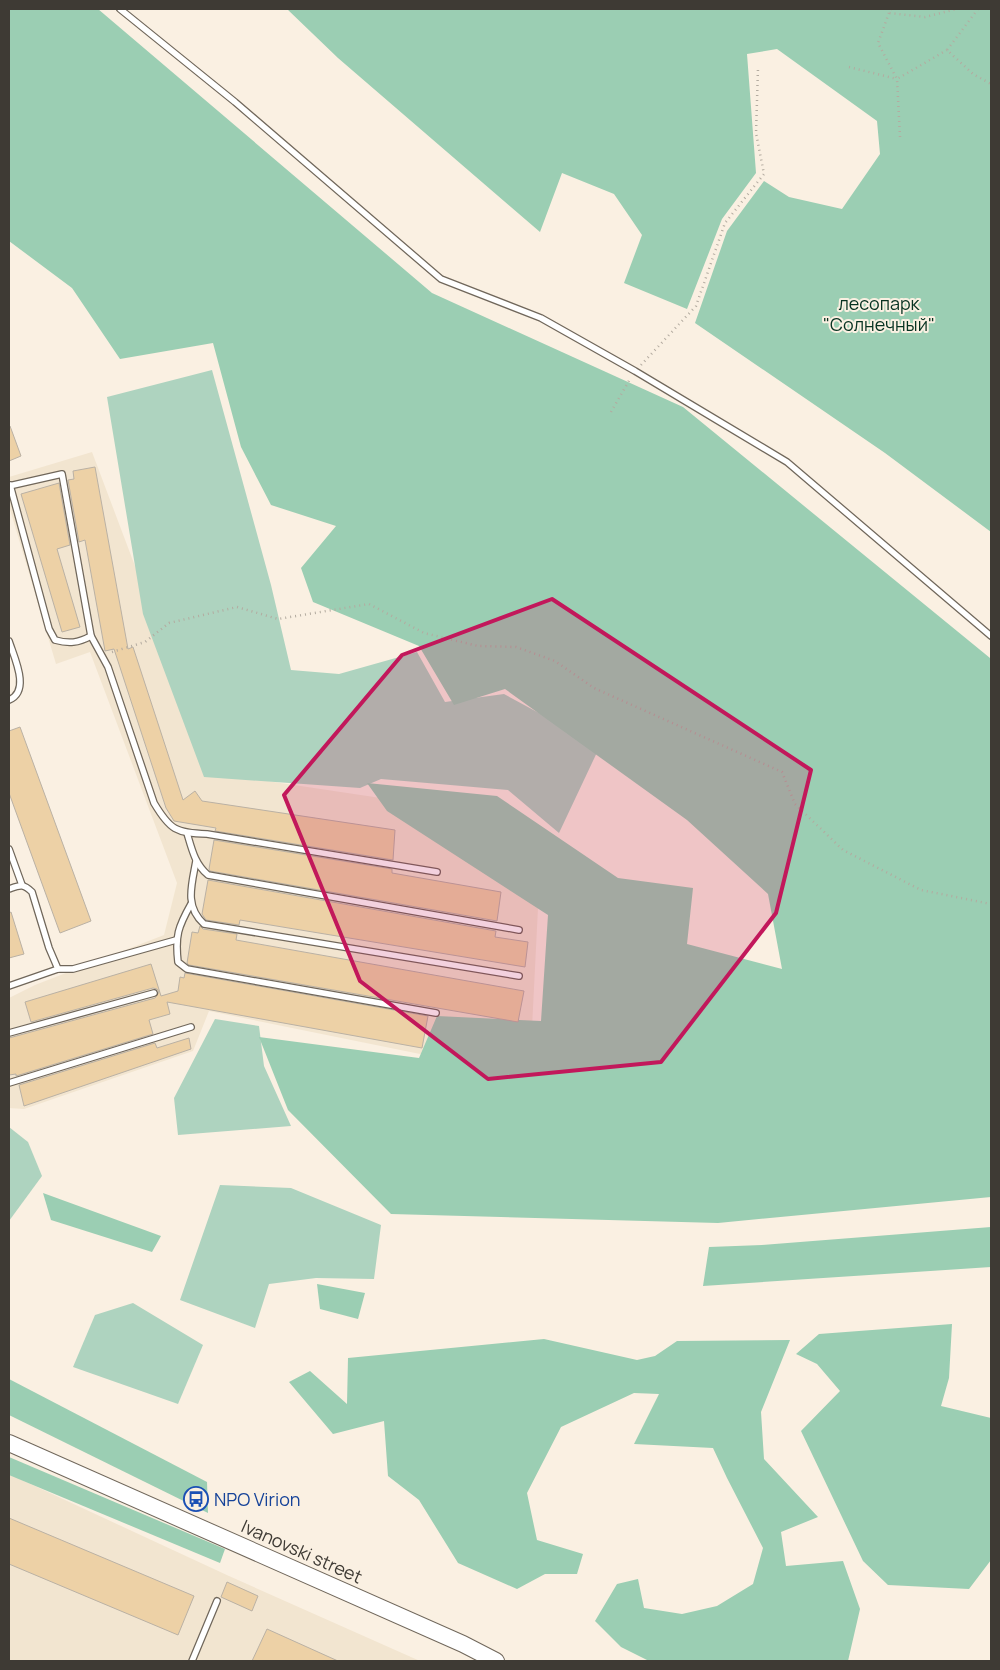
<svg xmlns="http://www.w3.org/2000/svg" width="1000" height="1670" font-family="Manrope,sans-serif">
<rect width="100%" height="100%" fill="#faf0e2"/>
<g fill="#f2e5d0">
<polygon points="92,452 213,773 394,800 538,908 532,1028 425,1055 209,1011 193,1051 24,1109 9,1108 9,998 35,985 164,935 177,883 90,652 56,664 9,506 9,477"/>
<polygon points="9,1474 229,1576 420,1661 9,1661"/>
</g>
<g fill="#aed3bf">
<polygon points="212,370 271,585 291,670 339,674 417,652 445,702 504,694 600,746 559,833 508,790 381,779 360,788 204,777 143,614 107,397"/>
<polygon points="215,1019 259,1026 264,1066 291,1126 178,1135 174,1098"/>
<polygon points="9,1127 28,1142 42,1176 9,1221"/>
<polygon points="220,1185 291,1188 381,1225 374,1279 316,1278 269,1284 255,1328 180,1300"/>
<polygon points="133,1303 203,1345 178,1404 73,1367 95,1315"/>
</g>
<g fill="#9bceb3">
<polygon points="9,9 98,9 432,293 683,407 990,658 991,661 991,1197 718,1223 391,1214 288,1110 259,1037 419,1058 437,1016 541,1021 548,915 387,811 367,783 497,796 618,878 693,888 687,944 782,969 768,894 687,820 505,689 454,705 419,646 313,602 301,568 336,526 271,505 241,447 213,343 120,359 72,288 9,241"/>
<polygon points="287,9 991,9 991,532 885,453 695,323 727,231 764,181 789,197 842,209 880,154 877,121 777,49 747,54 756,173 722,219 687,309 624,283 642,235 614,194 562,173 540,232 338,58"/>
<polygon points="43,1193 161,1236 152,1252 51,1220"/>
<polygon points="991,1227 991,1267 703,1286 709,1247 762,1245"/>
<polygon points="317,1284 365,1293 358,1319 320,1309"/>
<polygon points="952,1324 949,1378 941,1406 991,1418 991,1560 969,1589 888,1585 863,1561 801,1431 840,1391 817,1364 796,1354 819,1334"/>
<polygon points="544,1339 637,1360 655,1356 677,1341 790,1340 761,1412 764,1459 818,1517 781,1532 786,1566 843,1561 860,1609 848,1661 649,1661 621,1647 595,1621 617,1584 638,1579 644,1608 682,1614 717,1606 753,1584 763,1548 727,1478 713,1448 634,1444 659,1394 634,1393 561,1427 527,1493 537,1540 583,1554 577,1574 545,1574 517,1589 458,1563 419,1500 388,1476 384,1421 333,1434 289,1382 310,1371 347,1404 348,1358"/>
<polygon points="9,1379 207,1482 208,1513 9,1415"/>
<polygon points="9,1457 225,1549 220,1563 9,1475"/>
</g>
<g fill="#edd1a6" stroke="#bab1a4">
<polygon points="9,426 10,426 21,456 9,461"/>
<polygon points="95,467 128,649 133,647 183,800 195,791 202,801 395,830 393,860 215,831 216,828 174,821 166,808 114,649 105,651 85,540 79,542 68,480 74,479 73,471"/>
<polygon points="59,483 70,545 57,549 80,627 62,632 21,494"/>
<polygon points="20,727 91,921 60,933 9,793 9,731"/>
<polygon points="214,840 392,869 392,873 501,892 497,921 210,871 209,869"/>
<polygon points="208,880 496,931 495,937 528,942 525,967 240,920 239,925 206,920 202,914"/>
<polygon points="11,912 24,954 9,958 9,913"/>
<polygon points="200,926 203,929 237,934 236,940 524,991 518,1022 189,965 187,963 192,932 198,933"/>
<polygon points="151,964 161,996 178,991 180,977 184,978 185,973 428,1016 422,1048 167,1002 170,1014 149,1020 153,1034 16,1076 16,1074 9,1075 9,1038 155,998 159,992 157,989 153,988 31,1022 25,1002"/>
<polygon points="189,1038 191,1049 24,1106 19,1085 155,1043 157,1048"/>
<polygon points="9,1518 194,1596 178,1635 9,1564"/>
<polygon points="227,1582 258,1596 252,1611 221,1597"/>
<polygon points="267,1629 338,1661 252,1661"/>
</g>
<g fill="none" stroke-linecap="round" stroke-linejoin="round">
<defs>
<g id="service">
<polyline points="120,9 235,102 441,279 541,318 635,371 787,462 991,636"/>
<path d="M 10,485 L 49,629 L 55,640 C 69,644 78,643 91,636"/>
<path d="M 9,486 L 62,474 L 91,636 L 108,667 L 154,803 C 170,830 176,833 207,834 L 437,872"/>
<path d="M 9,641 C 14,657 31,691 9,700"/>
<path d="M 187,833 C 192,850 195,864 208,875 L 519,930"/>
<polyline points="9,849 22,885"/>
<path d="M 196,861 C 192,884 184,906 204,924 L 519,976"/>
<path d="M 9,889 C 20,885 23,883 32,892 L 49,948 L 58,969 L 73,969 L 176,940"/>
<path d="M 191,904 C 178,927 175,936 178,962 L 187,969 L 436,1013"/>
<polyline points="9,986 58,969"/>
<polyline points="9,1033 154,993"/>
<polyline points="9,1083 191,1027"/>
<polyline points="192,1661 217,1601"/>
</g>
<polyline id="secondary" points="9,1443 463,1644 496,1661"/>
</defs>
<use href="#service" stroke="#70675b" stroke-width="8"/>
<use href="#secondary" stroke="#70675b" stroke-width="18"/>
<g stroke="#b3aba0" stroke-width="2.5" stroke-dasharray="1 4" stroke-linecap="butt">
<polyline points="891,9 889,13 925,17 957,9"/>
<polyline points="978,9 947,50 973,74 991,84"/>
<polyline points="889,13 878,43 897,79"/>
<polyline points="849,67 897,79"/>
<polyline points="900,137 897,79 947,50"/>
<polyline points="641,365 696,306 725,223 764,174 756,133 758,68"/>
<polyline points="611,412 630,379"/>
<polyline points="112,652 145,642 169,623 237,607 278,619 369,604 424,633 478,646 516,647 555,661 594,688 782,772 795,804 843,850 921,890 991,904"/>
</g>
<use href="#service" stroke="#fff" stroke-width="5.5"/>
<use href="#secondary" stroke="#fff" stroke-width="16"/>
</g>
<path fill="#c2185b" fill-opacity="0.2" stroke="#c2185b" stroke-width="4" stroke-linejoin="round" d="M 552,599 L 811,770 L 776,913 L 661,1062 L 488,1079 L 360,981 L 284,795 L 402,655 Z"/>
<defs>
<symbol id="bus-ring" viewBox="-11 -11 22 22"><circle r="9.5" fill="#faf0e2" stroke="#1a4fb4" stroke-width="1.5"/><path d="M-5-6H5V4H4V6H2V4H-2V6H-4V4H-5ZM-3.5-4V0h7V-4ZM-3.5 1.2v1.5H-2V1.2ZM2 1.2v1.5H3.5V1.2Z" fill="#1a4fb4"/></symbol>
</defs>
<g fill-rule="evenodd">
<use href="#bus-ring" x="182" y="1485" width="28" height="28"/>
</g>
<g text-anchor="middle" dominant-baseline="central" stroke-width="4" stroke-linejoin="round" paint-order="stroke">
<g font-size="18" fill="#063221" stroke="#faf0e2">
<text x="879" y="303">лесопарк<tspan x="879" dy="21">"Солнечный"</tspan></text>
</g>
<g font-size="18" fill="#164399" stroke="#faf0e2" text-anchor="start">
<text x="214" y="1499">NPO Virion</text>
</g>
<g font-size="18" fill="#3e3a34" stroke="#faf0e2">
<text transform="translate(302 1551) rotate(24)">Ivanovski street</text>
</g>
</g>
<rect width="1000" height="1670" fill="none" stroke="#3e3a34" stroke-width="20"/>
</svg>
